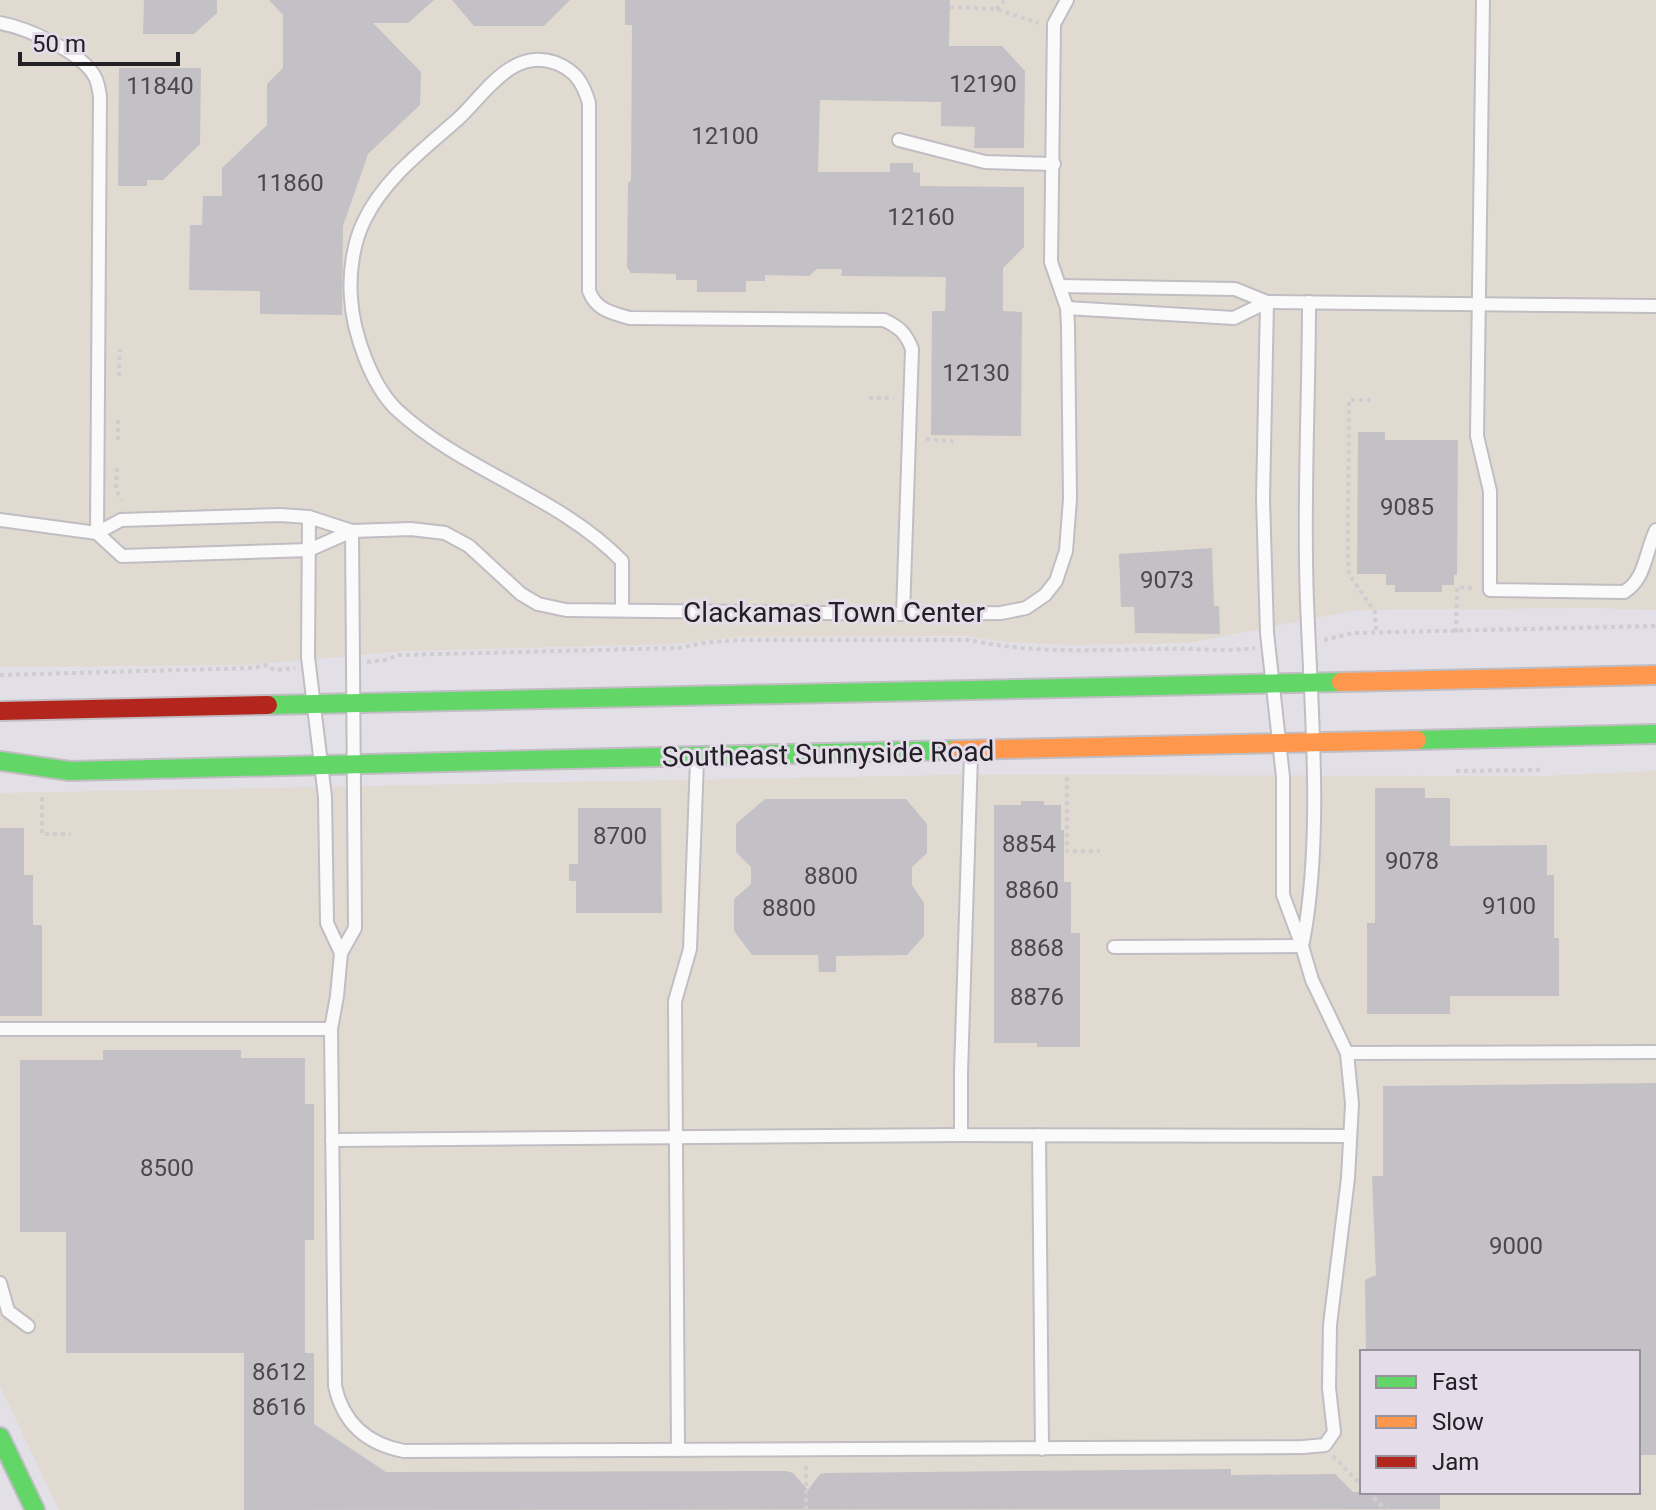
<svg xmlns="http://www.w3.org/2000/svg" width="1656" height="1510" font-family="Roboto,sans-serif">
<rect width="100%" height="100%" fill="#e3dfe6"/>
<g fill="#e0dad1" fill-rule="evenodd">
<polygon points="0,0 1656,0 1656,610 1593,608 1356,610 1189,643 1069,645 1005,642 967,636 739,637 672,644 406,651 244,665 0,667"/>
<path d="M 1656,771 L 1656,1510 L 59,1510 L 0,1386 L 0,793 L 950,775 L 1544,776 ZM 1362,1352 L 1638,1352 L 1638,1492 L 1362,1492 Z"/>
</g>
<g fill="#c4c1c6">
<polygon points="144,0 217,0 217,13 194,34 143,34"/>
<polygon points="269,0 434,0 408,23 373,23 421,72 420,105 368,154 343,226 342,315 260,314 260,291 189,290 190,225 202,225 203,196 222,196 222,168 267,125 267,84 283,68 283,15"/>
<polygon points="452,0 570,0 544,26 474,26"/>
<polygon points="625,0 950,0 949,46 1002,46 1025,71 1024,148 974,148 975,127 941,126 941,102 820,100 818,172 890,172 890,163 913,163 913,172 920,173 920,186 1024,187 1024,247 1003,268 1003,311 1022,312 1021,436 931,435 932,311 945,311 946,277 841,276 842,269 817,269 809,276 765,275 765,281 746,281 746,292 697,292 697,280 676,280 676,274 631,273 627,267 628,183 631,180 632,25 625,25"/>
<polygon points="119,68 201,68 200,144 163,180 147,180 147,186 118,186"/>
<polygon points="1358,432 1385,432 1385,440 1458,440 1457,575 1454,575 1454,585 1442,585 1442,592 1395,592 1395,585 1386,585 1386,574 1357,574"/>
<polygon points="1212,548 1214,606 1219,606 1220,634 1135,633 1134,607 1121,607 1119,554"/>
<polygon points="1375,788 1425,788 1425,798 1450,798 1450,846 1547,845 1547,875 1554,875 1554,938 1559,938 1559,996 1450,996 1450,1014 1367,1014 1367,923 1375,923"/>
<polygon points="765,799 906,799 927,824 927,853 912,867 912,885 924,903 924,936 907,955 836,956 836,972 819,972 818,955 752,955 734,931 734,899 751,884 751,867 736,852 736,824"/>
<polygon points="1021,801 1044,801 1044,805 1061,805 1061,830 1064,830 1064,882 1071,882 1071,933 1080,933 1080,1047 1037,1047 1037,1043 994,1043 994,805 1021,805"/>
<polygon points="578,808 661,808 662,913 576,913 576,881 569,881 569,864 578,864"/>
<polygon points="0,828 24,828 24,875 33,875 33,925 42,925 42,1016 0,1016"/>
<polygon points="103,1050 241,1050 241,1058 305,1058 305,1104 314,1104 314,1240 305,1240 305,1353 314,1353 314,1424 386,1472 786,1471 793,1473 808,1490 820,1474 826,1473 1231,1469 1231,1475 1335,1474 1353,1492 1440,1492 1440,1509 244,1510 244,1353 66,1353 66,1232 20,1232 20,1060 103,1060"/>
<polygon points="1656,1083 1656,1455 1638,1455 1638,1352 1366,1352 1365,1280 1376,1275 1372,1176 1383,1176 1383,1086"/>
</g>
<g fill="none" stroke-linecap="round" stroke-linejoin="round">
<defs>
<g id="lane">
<path d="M 1483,0 L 1477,436 L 1490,491 L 1490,590 L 1624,592 C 1646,579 1645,552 1656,530"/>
<path d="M 0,23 C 27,28 82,52 95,77 C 98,82 99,91 100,96 L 97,533"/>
<polyline points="899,140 985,162 1054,164"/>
<polyline points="1060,286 1235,289 1267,302 1656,306"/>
<polyline points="1067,308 1234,318 1267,302"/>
<polyline points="309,517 308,657 325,797 327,923 341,953"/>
<polyline points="0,520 97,533 121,520 280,515 309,517 352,531 411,529 445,533 469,546 521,594 538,604 566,610 903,614 1001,613 1026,608 1045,595 1056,581 1066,551 1070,499 1068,326 1067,308 1051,262 1054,24 1067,0"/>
<path d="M 352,531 L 355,928 L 341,953 L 337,996 L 331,1029 L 335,1386 C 343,1423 367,1444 404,1451 L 1303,1447 L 1325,1445 L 1334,1432 L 1329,1388 L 1330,1325 L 1348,1178 L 1352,1104 L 1347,1053 L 1312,980 L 1302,946 L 1283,895 L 1283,777 L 1267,633 L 1263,499 L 1267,302"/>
<polyline points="97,533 122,556 309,550 352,531"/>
<path d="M 622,610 L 622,561 C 558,495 462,471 396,409 C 371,384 353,333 351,298 C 349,274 353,243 364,221 C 384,179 423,150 458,119 C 485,94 512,47 556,63 C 576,71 583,83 589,103 L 589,291 C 596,310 612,313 630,318 L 884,320 C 899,327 906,333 912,349 L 903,614"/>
<polyline points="971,755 961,1073 961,1135 1350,1136"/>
<path d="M 1303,942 C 1323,835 1311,711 1307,601 C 1303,502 1309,401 1309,302"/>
<polyline points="1114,947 1302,946"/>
<polyline points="0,1029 331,1029"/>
<polyline points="1347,1053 1656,1052"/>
<polyline points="1039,1135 1042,1449"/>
<polyline points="332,1140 961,1135"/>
<polyline points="0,1283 8,1311 28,1326"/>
<polyline points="678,1450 675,1001 690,949 697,760"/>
</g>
<g id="fast">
<polyline points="268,705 1341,682"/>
<polyline points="1417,740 1656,734"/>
<polyline points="0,761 70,771 955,750"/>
<polyline points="0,1437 35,1510"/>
</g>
<g id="slow">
<polyline points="1341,682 1656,675"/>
<polyline points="955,750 1417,740"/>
</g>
<polyline id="jam" points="0,711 268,705"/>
</defs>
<use href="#lane" stroke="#c0bdc3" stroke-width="16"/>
<use href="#fast" stroke="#c0bdc3" stroke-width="22"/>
<use href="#slow" stroke="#c0bdc3" stroke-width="22"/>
<use href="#jam" stroke="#c0bdc3" stroke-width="22"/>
<g stroke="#cfcdcf" stroke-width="4" stroke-dasharray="4 4" stroke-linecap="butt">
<polyline points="950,7 996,9 1038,23"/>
<polyline points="996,9 1005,0"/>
<polyline points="119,376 120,349"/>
<polyline points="869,398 894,398"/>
<polyline points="1371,400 1349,400 1348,556 1349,574 1375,612 1376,633"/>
<polyline points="926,439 958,442"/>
<polyline points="118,440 118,417"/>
<polyline points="117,468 116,489 121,500"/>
<polyline points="1456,632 1457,587 1474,588"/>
<polyline points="1324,640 1353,633 1656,626"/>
<path d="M 367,662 L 385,660 L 400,655 L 678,648 L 709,642 L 741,640 L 971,640 C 1035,655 1104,649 1169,649 C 1198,648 1226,652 1255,648"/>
<polyline points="0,675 252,668 268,665 274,670 295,668"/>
<polyline points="1456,771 1537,770 1543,768"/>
<polyline points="1067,777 1067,851 1100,851"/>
<polyline points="42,797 42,834 71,834"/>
<polyline points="1333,1456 1362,1486"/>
<polyline points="1368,1492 1386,1510"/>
<polyline points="806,1510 806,1464"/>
</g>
<use href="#lane" stroke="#fbfafb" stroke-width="12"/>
<use href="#fast" stroke="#63d668" stroke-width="18"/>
<use href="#slow" stroke="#ff974d" stroke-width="18"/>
<use href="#jam" stroke="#b3261e" stroke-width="18"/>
</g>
<g text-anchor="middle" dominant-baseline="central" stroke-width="6" stroke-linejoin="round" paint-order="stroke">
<g font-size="24" fill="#4b484d">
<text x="983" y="84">12190</text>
<text x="160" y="86">11840</text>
<text x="725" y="136">12100</text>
<text x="290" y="183">11860</text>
<text x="921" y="217">12160</text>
<text x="976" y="373">12130</text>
<text x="1407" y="507">9085</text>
<text x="1167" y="580">9073</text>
<text x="620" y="836">8700</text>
<text x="1029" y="844">8854</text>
<text x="1412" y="861">9078</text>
<text x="831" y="876">8800</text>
<text x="1032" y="890">8860</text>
<text x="1509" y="906">9100</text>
<text x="789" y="908">8800</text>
<text x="1037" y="948">8868</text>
<text x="1037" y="997">8876</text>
<text x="167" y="1168">8500</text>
<text x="1516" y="1246">9000</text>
<text x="279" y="1372">8612</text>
<text x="279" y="1407">8616</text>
</g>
<g font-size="28" fill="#232025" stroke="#e4dce9">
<text x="834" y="612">Clackamas Town Center</text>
<text transform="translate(828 754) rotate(-1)">Southeast Sunnyside Road</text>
</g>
</g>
<rect x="1360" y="1350" width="280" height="144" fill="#e4dce9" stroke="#97919b" stroke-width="2"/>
<rect x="1376" y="1376" width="40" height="12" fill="#63d668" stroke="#97919b" stroke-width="2"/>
<text x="1432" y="1390" font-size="24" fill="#232025">Fast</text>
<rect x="1376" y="1416" width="40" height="12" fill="#ff974d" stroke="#97919b" stroke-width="2"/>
<text x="1432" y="1430" font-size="24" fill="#232025">Slow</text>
<rect x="1376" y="1456" width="40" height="12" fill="#b3261e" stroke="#97919b" stroke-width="2"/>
<text x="1432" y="1470" font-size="24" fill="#232025">Jam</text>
<path d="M20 52v12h158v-12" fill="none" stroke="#232025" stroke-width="4"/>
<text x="32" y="52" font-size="24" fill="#232025" stroke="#e4dce9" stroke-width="6" paint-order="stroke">50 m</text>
</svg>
